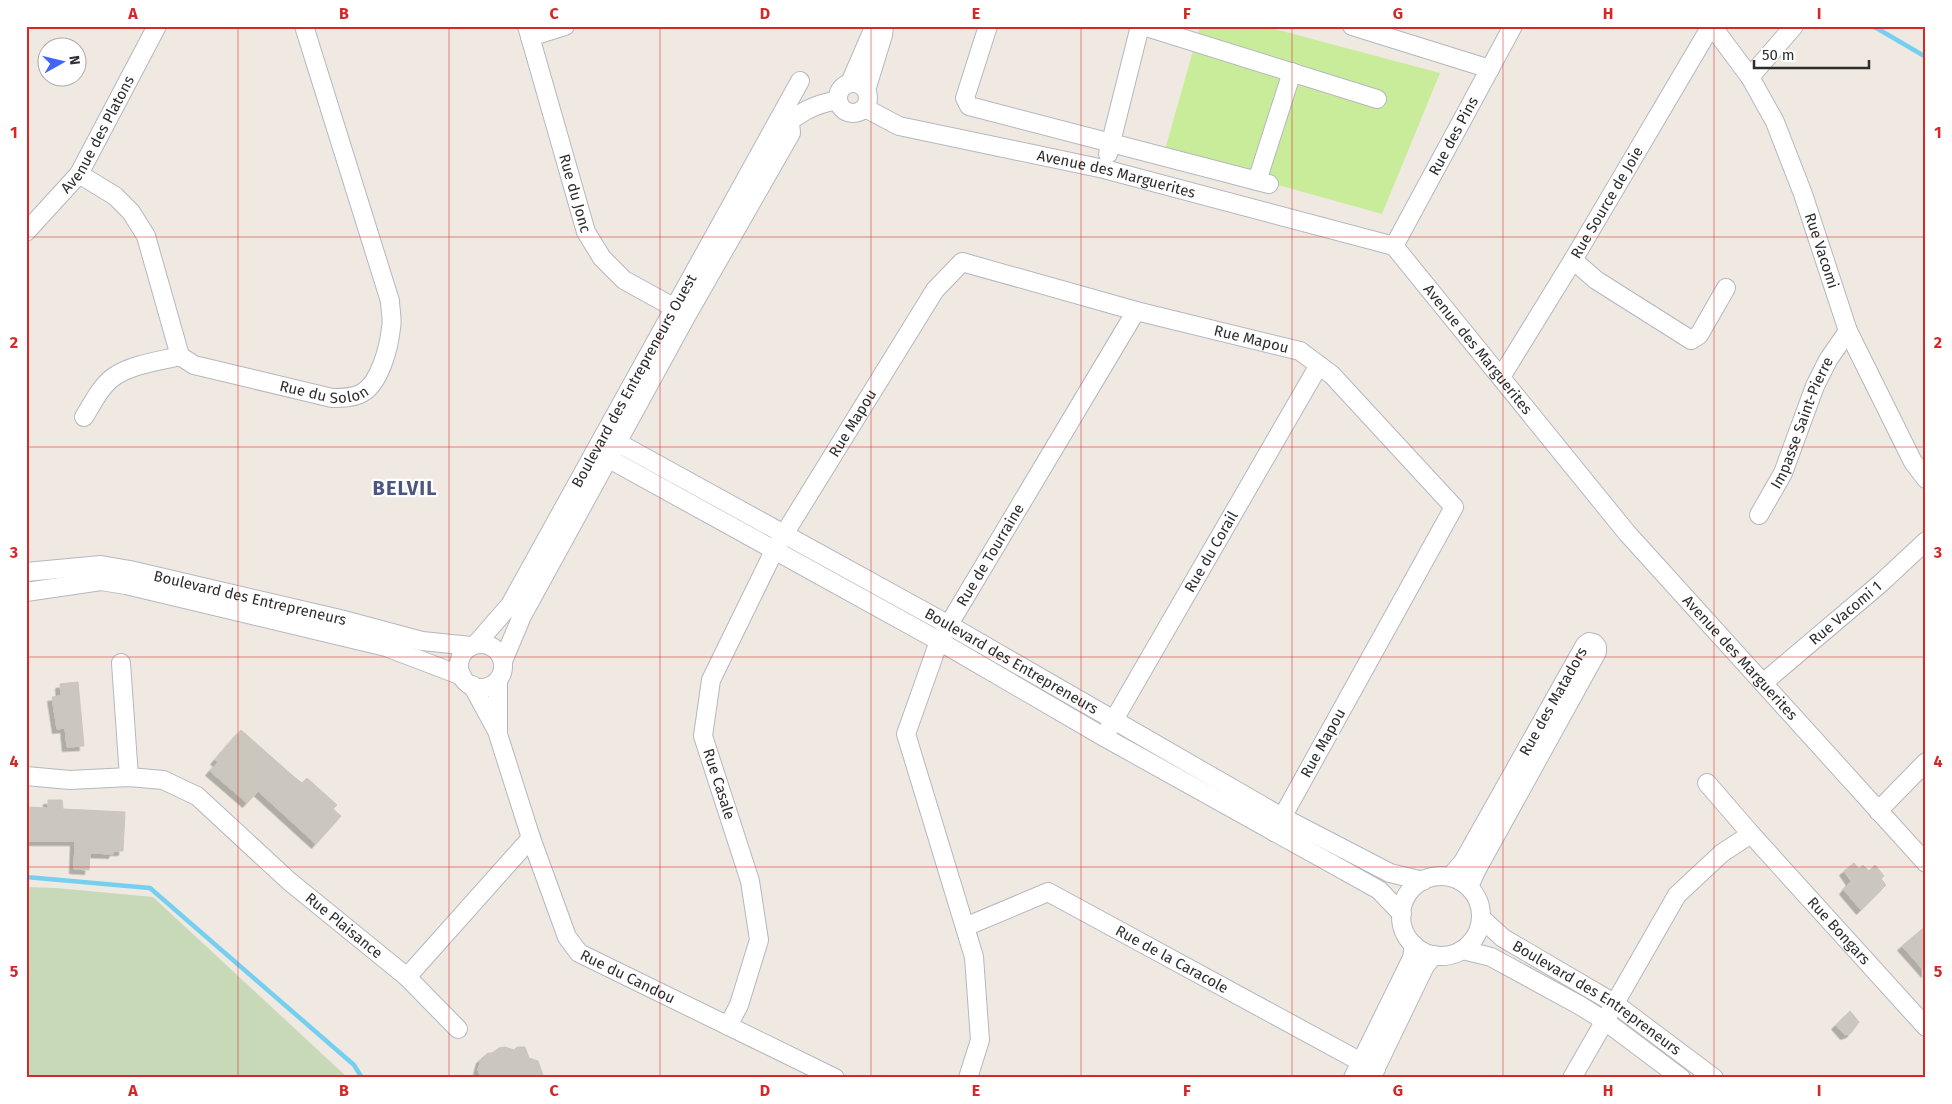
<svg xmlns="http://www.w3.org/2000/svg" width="1952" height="1104" font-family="'Fira Sans',sans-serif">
<defs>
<filter id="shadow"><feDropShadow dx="-4.5" dy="4.5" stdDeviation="0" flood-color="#0004"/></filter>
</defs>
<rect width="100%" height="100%" fill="#efe9e1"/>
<polygon fill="#c8d9b8" points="26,887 56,888 153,897 348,1078 33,1078 26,1075"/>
<polygon fill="#c9ec9a" points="1200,26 1263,26 1440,73 1382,214 1164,153"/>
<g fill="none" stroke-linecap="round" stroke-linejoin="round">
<g stroke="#75cff0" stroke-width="4.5">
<polyline points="1873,26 1926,57"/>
<polyline points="26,877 150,888 354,1065 362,1078"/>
</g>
</g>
<g fill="#cbc7bf" stroke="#cbc5ba" filter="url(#shadow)">
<polygon points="78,682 84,746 67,747 65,728 57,729 52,697 61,696 60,684"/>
<polygon points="241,730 293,776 302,783 307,778 337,805 333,809 341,816 316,844 258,791 247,803 210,771 218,762 215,760"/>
<polygon points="48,800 62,800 63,809 125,812 123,851 114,851 113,854 90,853 89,870 74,869 75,841 26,841 26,807 48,808"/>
<polygon points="1854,863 1859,869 1863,865 1869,871 1875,865 1884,876 1881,879 1886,885 1861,910 1844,890 1851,881 1844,871"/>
<polygon points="1926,926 1926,973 1902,946"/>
<polygon points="1850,1011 1859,1022 1851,1033 1845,1035 1836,1025"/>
<polygon points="505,1047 514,1050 517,1047 525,1047 529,1058 538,1061 544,1078 481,1078 478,1070 481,1059 488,1053 492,1053 499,1048"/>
</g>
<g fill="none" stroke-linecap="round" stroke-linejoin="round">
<defs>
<g id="minor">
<path id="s1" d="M 527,26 L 586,232 L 602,258 L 624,280 L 684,313"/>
<polyline points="988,26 965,98 969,106 1269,184"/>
<polyline points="1143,26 1377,99"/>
<polyline points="1352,26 1490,69"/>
<path id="s2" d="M 1712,26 L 1750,77 L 1775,122 L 1803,194 L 1848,331 L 1913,462 L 1926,479"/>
<polyline points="530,37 565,26"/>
<polyline points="1750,77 1794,26"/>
<polyline points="850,83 872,32 876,26"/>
<circle cx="853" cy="98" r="15"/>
<polyline points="866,90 883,35 884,26"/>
<path id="s3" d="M 865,108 L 899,126 L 1104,169 L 1394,246 L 1627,533 L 1926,863"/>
<path d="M 779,125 C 791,121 796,116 807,110 C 817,105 827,102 838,100"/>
<polyline points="1108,154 1140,26"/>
<path id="s4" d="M 79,174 L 115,196 L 131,212 L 146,236 L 180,356 L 194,365 L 332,398 C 341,398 353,398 362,393 C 380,383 389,347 391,328 C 393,319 390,309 390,301 L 304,26"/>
<polyline points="1257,181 1292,72"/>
<path id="s5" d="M 26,232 L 79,174 L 157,26"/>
<path id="s6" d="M 1394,246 L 1513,26"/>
<polyline points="1573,260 1596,280 1691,340 1699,335 1726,288"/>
<path id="s7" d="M 1501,377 L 1573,260 L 1711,26"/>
<path d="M 84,417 C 93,403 101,385 115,376 C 133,364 160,361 180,356"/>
<path id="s8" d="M 604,435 L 949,625 L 1282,817 L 1390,873 L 1423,881"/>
<polyline points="595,451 939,641 1104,737 1379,890 1402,914"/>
<path id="s9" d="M 1759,515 L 1783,473 L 1815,386 L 1828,360 L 1848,331"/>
<path id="s10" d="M 26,572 L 101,565 L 130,570 L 340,619 L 422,641 L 471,646"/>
<polyline points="26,592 101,581 126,585 386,647 462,676"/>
<path id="s11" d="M 476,644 L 510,605 L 800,81"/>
<circle cx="481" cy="666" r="22"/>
<polyline points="503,661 522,616 687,315 791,133 790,122"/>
<polyline points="121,663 129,777"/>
<path id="s12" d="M 1763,683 L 1881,583 L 1926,541"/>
<path id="s13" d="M 472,685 L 497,731 L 531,838 L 567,937 L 579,953 L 835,1078"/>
<polyline points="498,730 498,680"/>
<path id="s14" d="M 1108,730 L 1319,365"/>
<path id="s15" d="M 26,776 L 70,780 L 129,777 L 163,780 L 197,796 L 289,881 L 407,977 L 531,838"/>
<polyline points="1707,783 1751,834"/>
<polyline points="1878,811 1926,762"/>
<circle cx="1441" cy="916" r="40"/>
<path id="s16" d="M 1450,877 L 1463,862 L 1585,645 L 1589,642 L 1594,643 L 1597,647 L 1597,652 L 1476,871 L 1469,887"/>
<path id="s17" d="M 1481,918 L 1503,938 L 1614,1003 L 1714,1078"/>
<path id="s18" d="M 965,927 L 1048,892 L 1361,1062 L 1376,1069"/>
<polyline points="1463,950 1491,957 1579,1005 1605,1021 1681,1078"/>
<polyline points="407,977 458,1029"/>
<path id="s19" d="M 728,1026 L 739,1005 L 759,940 L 750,881 L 703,736 L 711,680 L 775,549 L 935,290 L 962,262 L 1136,311 L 1300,351 L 1332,375 L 1454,507 L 1274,832"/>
<path id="s20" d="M 968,1078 L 980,1040 L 974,957 L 906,734 L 939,641 L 1136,311"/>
<polyline points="1353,1078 1412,958 1414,945"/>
<polyline points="1371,1078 1425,966 1434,955"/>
<path id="s21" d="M 1572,1078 L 1677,895 L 1722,853 L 1751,834 L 1926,1027"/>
</g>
</defs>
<use href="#minor" stroke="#b4b7c1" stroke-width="20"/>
<use href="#minor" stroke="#fff" stroke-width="18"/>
</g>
<path fill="none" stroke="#d62828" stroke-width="1" stroke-opacity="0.55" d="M 238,26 L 238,1078M 449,26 L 449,1078M 660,26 L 660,1078M 871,26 L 871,1078M 1081,26 L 1081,1078M 1292,26 L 1292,1078M 1503,26 L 1503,1078M 1714,26 L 1714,1078M 26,237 L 1926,237M 26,447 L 1926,447M 26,657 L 1926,657M 26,867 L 1926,867"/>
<g text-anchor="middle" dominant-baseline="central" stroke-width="4.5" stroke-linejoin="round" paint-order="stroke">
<g font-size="15" fill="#2e2e2e" stroke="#fff">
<text stroke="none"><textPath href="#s5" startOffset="122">Avenue des Platons</textPath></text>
<text stroke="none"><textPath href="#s6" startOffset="125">Rue des Pins</textPath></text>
<text stroke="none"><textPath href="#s3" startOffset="261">Avenue des Marguerites</textPath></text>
<text stroke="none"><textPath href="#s1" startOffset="174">Rue du Jonc</textPath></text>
<text stroke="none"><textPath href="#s7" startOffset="204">Rue Source de Joie</textPath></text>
<text stroke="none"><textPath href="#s2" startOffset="252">Rue Vacomi</textPath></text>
<text stroke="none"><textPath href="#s19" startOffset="1149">Rue Mapou</textPath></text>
<text stroke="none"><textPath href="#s3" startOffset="681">Avenue des Marguerites</textPath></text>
<text stroke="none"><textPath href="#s11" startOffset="308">Boulevard des Entrepreneurs Ouest</textPath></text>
<text stroke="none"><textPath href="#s4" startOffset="368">Rue du Solon</textPath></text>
<text stroke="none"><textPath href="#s9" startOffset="102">Impasse Saint-Pierre</textPath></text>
<text stroke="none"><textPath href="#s19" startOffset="654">Rue Mapou</textPath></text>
<text stroke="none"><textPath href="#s14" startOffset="206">Rue du Corail</textPath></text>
<text stroke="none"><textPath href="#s20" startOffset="555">Rue de Tourraine</textPath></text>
<text stroke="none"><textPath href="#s10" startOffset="228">Boulevard des Entrepreneurs</textPath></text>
<text stroke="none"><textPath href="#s12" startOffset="108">Rue Vacomi 1</textPath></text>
<text stroke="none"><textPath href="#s3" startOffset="1086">Avenue des Marguerites</textPath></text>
<text stroke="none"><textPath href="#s8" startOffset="466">Boulevard des Entrepreneurs</textPath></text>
<text stroke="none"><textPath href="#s16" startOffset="204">Rue des Matadors</textPath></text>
<text transform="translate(1323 743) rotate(-61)">Rue Mapou</text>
<text transform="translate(719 784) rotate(72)">Rue Casale</text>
<text stroke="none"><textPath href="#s15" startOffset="371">Rue Plaisance</textPath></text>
<text stroke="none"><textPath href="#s21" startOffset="438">Rue Bongars</textPath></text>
<text stroke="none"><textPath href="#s18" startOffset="231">Rue de la Caracole</textPath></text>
<text stroke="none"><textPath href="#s13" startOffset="344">Rue du Candou</textPath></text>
<text stroke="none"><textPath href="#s17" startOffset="141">Boulevard des Entrepreneurs</textPath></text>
</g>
<g font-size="20" font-weight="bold" letter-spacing="1" fill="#4d5680" stroke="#fff">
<text x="405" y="488">BELVIL</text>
</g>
</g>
<rect width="1952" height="1104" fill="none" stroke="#ffffff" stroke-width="55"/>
<g transform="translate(62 62) rotate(82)"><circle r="24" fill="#ffffff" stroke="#ababab"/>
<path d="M0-4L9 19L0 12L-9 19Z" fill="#4264fb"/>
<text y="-8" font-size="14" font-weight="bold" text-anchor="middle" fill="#2e2e2e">N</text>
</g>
<path d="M1754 60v8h115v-8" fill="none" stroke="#2e2e2e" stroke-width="2.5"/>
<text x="1762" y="60" font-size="15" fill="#2e2e2e" stroke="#ffffff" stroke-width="4" paint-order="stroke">50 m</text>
<rect x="28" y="28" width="1896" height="1048" fill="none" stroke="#d62828" stroke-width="2"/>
<g font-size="16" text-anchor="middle" font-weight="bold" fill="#d62828">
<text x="133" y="19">A</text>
<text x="344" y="19">B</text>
<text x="554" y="19">C</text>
<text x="765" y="19">D</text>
<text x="976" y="19">E</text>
<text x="1187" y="19">F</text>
<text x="1398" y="19">G</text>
<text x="1608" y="19">H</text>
<text x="1819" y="19">I</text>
<text x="14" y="138">1</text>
<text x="1938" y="138">1</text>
<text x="14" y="348">2</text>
<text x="1938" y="348">2</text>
<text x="14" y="558">3</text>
<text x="1938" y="558">3</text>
<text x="14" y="767">4</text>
<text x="1938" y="767">4</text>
<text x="14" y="977">5</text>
<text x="1938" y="977">5</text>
<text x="133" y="1096">A</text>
<text x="344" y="1096">B</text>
<text x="554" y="1096">C</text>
<text x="765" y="1096">D</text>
<text x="976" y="1096">E</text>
<text x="1187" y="1096">F</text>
<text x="1398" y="1096">G</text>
<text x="1608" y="1096">H</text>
<text x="1819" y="1096">I</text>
</g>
</svg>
